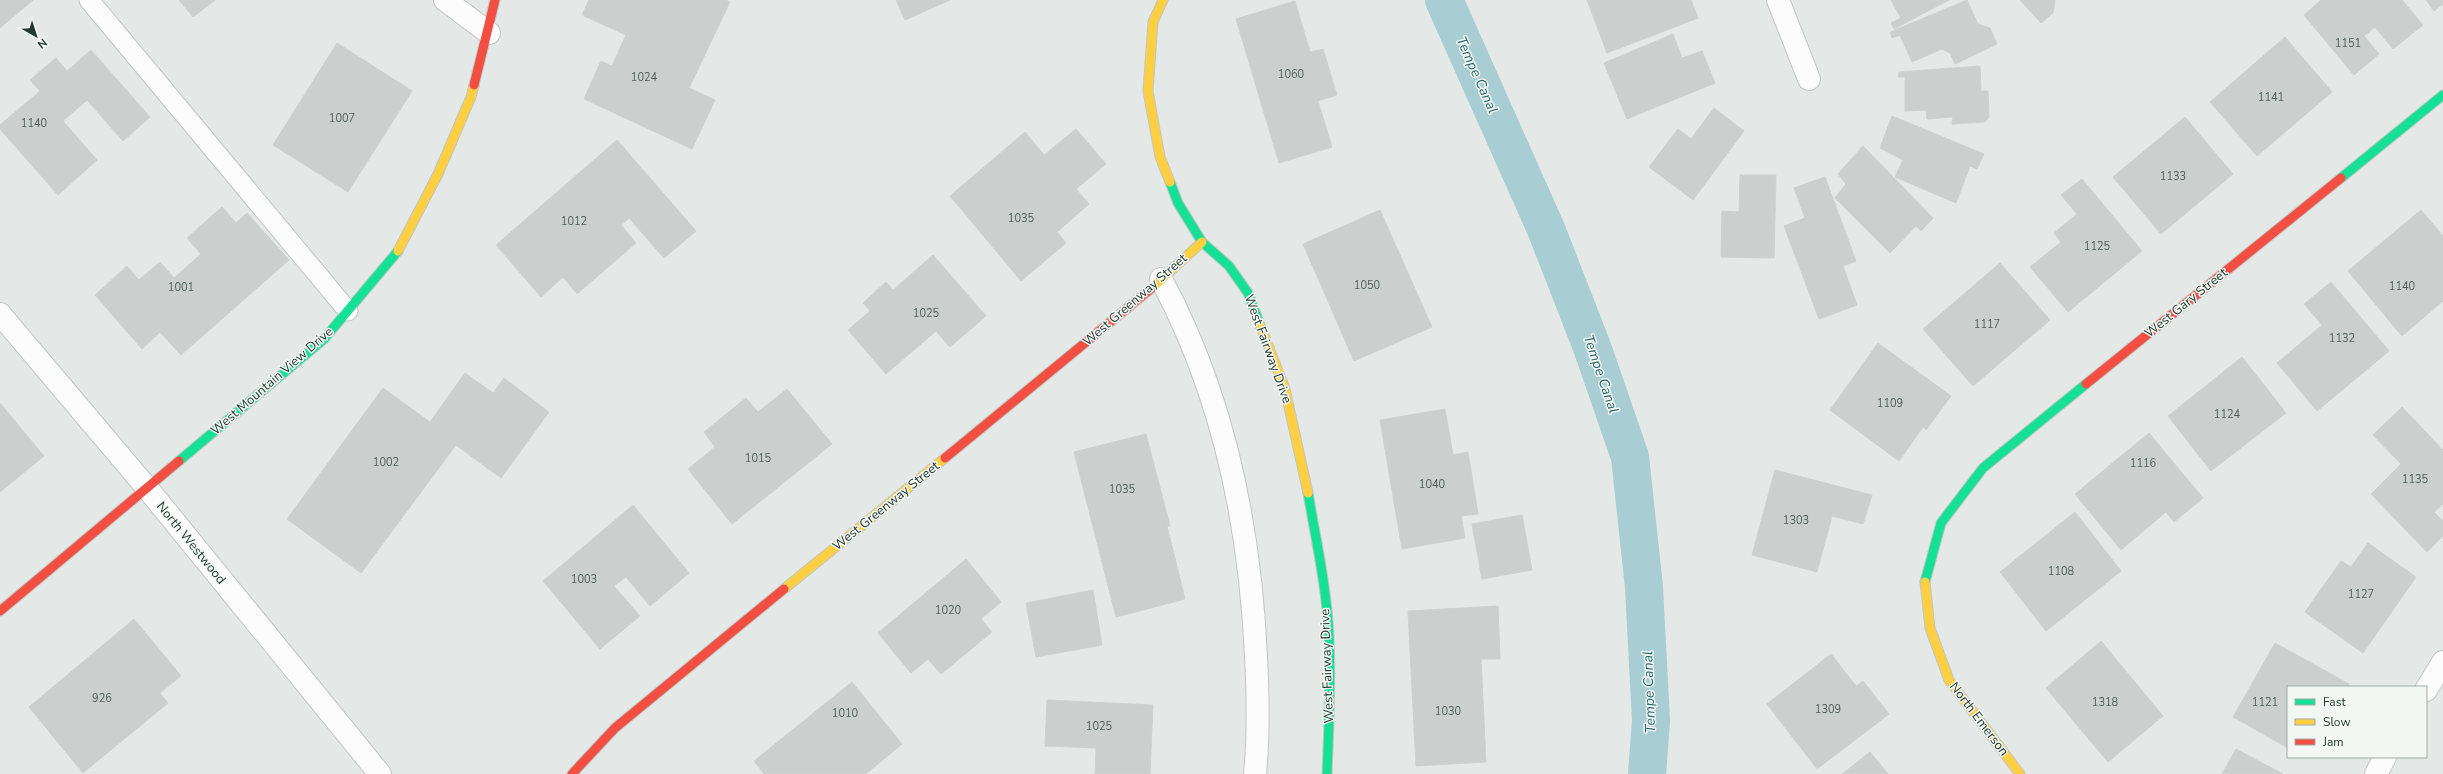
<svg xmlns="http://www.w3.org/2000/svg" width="2443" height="774" font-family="'Nunito Sans',sans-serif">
<rect width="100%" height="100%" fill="#e4e8e6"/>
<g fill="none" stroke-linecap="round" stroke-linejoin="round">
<polyline stroke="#a8cdd2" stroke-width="38" points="1444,0 1546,229 1592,347 1630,457 1644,587 1651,721 1647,774"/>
</g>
<g fill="#cbcfcd" stroke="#cdd1cf">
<polygon points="0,0 33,0 0,28"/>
<polygon points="179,0 215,0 193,17"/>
<polygon points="589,0 726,0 730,2 689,88 715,100 692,149 584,99 601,61 612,66 626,35 582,15"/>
<polygon points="896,0 950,0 905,20"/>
<polygon points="1587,0 1691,0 1698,18 1607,53"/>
<polygon points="1891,0 1949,0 1894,29 1891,23 1901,18"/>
<polygon points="1967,0 1978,24 1990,28 1997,44 1955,64 1950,53 1942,49 1912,62 1900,35 1892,38 1890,32"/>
<polygon points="2020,0 2055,0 2053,13 2041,23"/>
<polygon points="2321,0 2402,0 2423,25 2393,49 2375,27 2364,36 2379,54 2354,75 2304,15"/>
<polygon points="2426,0 2443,0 2443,4 2434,11"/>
<polygon points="1295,1 1310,52 1323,49 1337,95 1318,101 1332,147 1279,163 1236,19"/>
<polygon points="1673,34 1682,58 1702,51 1715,83 1627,119 1604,63"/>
<polygon points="2285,37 2332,92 2257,156 2210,102"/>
<polygon points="337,43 412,91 348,192 273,145"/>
<polygon points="91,50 150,117 123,141 87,100 63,121 97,160 58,195 0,129 0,125 40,91 30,80 56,58 67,71"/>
<polygon points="1980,66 1981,91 1988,91 1989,117 1985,122 1952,124 1953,117 1927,119 1926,110 1905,111 1905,77 1898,77 1899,72"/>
<polygon points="1714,108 1744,131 1693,200 1649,167 1678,129 1691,139"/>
<polygon points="1892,116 1984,154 1977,169 1970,166 1956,203 1895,177 1903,160 1880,148"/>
<polygon points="2185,117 2233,174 2161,234 2113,177"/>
<polygon points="1076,129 1106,164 1076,189 1089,204 1057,232 1066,243 1021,281 950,196 1025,132 1044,155"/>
<polygon points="617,140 696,231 664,258 629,218 621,225 636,243 577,294 563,277 541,297 496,245"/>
<polygon points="1863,146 1933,218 1921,231 1916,226 1890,253 1835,198 1846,184 1838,174"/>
<polygon points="1740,175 1776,175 1774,258 1721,257 1722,211 1739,212"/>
<polygon points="1825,177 1856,261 1843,266 1857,305 1819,319 1784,226 1805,218 1794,188"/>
<polygon points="2082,179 2142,251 2068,312 2030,267 2061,242 2054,233 2077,214 2061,195"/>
<polygon points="222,207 236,223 247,213 289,260 181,355 160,332 142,349 95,295 127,266 139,280 160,262 174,278 201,254 187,238"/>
<polygon points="1380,210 1432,327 1354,361 1303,244"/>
<polygon points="2421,210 2443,236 2443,301 2402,336 2348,271"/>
<polygon points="933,255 986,316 950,347 936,331 886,374 848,330 870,311 863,303 886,282 893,290"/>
<polygon points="2000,263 2050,320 1973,386 1923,329"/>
<polygon points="2331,282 2389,351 2317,411 2277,363 2322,325 2304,304"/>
<polygon points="1878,343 1951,396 1926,430 1923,427 1899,461 1830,410"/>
<polygon points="2242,357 2286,413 2211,471 2168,416"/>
<polygon points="465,373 493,393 504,378 549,412 501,478 456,445 361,573 287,519 383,388 430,422"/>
<polygon points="787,389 832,444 732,524 688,469 715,447 704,432 746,398 758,412"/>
<polygon points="0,403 44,456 0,492"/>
<polygon points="2402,407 2443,450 2443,504 2434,512 2443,521 2443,536 2427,552 2371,494 2401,464 2373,435"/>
<polygon points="1445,409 1453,455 1468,452 1478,514 1461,516 1465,538 1402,549 1380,420"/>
<polygon points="2149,433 2203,498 2174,522 2166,512 2121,550 2075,494"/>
<polygon points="1146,434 1170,526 1167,526 1185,599 1116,617 1074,452"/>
<polygon points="1775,470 1872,495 1863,524 1832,516 1817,572 1752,555"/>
<polygon points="633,505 689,573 650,606 626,577 614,586 640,616 600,649 543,581"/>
<polygon points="2075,512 2121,571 2046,631 2000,572"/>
<polygon points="1522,515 1532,570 1482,579 1472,524"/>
<polygon points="2368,543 2416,577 2363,653 2305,612 2341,561 2351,567"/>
<polygon points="966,559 1001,602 981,619 992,632 941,674 928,659 911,673 878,633"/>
<polygon points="1093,590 1102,645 1036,657 1026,603"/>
<polygon points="1498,606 1500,659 1481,659 1486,762 1416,766 1408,611"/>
<polygon points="134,619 181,676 160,693 168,703 83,773 29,707"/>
<polygon points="2101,641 2163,716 2108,762 2046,688"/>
<polygon points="2275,643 2349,684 2348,687 2288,687 2288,748 2233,717"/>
<polygon points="1831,654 1856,686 1863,681 1889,714 1817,769 1767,704"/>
<polygon points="852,682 902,744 866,774 764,774 754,761"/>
<polygon points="1047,700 1153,705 1150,774 1095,774 1096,748 1045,746"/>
<polygon points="2236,749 2283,774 2222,774"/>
<polygon points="1870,752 1888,774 1842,774"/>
</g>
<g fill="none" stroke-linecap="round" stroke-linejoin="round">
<defs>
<polyline id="lane" points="89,0 348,311"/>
<g id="street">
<polyline points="445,0 489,33"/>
<polyline points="1778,0 1809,79"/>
<path d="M 1161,279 C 1223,394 1250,527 1256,656 C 1258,695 1259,735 1255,774"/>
<polyline points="0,314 147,488 380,774"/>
<polyline points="2426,690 2443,662"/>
<polyline points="2376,774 2385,757"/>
</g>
<g id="fast">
<polyline points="2341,178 2443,95"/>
<polyline points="1170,182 1178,203 1202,242 1229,266 1248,293 1260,325"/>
<polyline points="179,461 324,339 398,251"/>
<path d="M 1308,493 C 1316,540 1327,589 1329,637 C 1331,683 1329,728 1327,774"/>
<polyline points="1925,582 1941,523 1983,468 2086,384"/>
</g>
<g id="slow">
<polyline points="1163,0 1153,22 1148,91 1160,157 1170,182"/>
<polyline points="398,251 438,174 471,97 474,85"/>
<polyline points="1153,287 1202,242"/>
<polyline points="1260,325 1285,389 1308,493"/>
<polyline points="1925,582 1930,628 1949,680 2020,774"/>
<polyline points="784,589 945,458"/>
</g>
<g id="jam">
<polyline points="474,85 495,0"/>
<polyline points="2086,384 2341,178"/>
<polyline points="945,458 1153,287"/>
<polyline points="0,611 179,461"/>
<polyline points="572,774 615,728 784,589"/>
</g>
</defs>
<use href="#lane" stroke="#c1c5c3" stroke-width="21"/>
<use href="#street" stroke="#c1c5c3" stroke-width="24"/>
<use href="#fast" stroke="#c0c6c3" stroke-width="11"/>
<use href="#slow" stroke="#c0c6c3" stroke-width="11"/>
<use href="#jam" stroke="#c0c6c3" stroke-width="11"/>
<use href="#lane" stroke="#fbfcfb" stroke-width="19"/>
<use href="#street" stroke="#fbfcfb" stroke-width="22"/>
<use href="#fast" stroke="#16e098" stroke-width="9"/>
<use href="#slow" stroke="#ffcf43" stroke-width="9"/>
<use href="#jam" stroke="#f24e42" stroke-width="9"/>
</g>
<g text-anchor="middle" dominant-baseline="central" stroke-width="3" stroke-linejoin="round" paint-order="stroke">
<g font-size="11" fill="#4e5f5a">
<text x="2348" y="43">1151</text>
<text x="1291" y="74">1060</text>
<text x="644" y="77">1024</text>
<text x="2271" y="97">1141</text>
<text x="342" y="118">1007</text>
<text x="34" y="123">1140</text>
<text x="2173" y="176">1133</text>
<text x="1021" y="218">1035</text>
<text x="574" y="221">1012</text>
<text x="2097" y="246">1125</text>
<text x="1367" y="285">1050</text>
<text x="2402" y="286">1140</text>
<text x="181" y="287">1001</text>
<text x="926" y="313">1025</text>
<text x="1987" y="324">1117</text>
<text x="2342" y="338">1132</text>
<text x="1890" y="403">1109</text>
<text x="2227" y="414">1124</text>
<text x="758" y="458">1015</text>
<text x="386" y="462">1002</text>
<text x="2143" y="463">1116</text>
<text x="2415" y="479">1135</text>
<text x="1432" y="484">1040</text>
<text x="1122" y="489">1035</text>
<text x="1796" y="520">1303</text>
<text x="2061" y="571">1108</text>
<text x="584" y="579">1003</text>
<text x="2361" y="594">1127</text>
<text x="948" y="610">1020</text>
<text x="102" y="698">926</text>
<text x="2105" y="702">1318</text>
<text x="2265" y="702">1121</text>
<text x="1828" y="709">1309</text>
<text x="1448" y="711">1030</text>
<text x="845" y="713">1010</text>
<text x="1099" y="726">1025</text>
</g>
<g font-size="13" fill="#243933" stroke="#f2f7f4">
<text transform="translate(1135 300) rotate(-41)">West Greenway Street</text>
<text transform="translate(2186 303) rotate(-39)">West Gary Street</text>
<text transform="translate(1268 349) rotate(70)">West Fairway Drive</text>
<text transform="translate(272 381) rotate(-41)">West Mountain View Drive</text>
<text transform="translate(886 506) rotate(-39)">West Greenway Street</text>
<text transform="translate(191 543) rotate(51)">North Westwood</text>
<text transform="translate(1327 666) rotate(-92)">West Fairway Drive</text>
<text transform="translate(1979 719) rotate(53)">North Emerson</text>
</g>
<g font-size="14" font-style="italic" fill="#24636e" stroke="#f2f7f4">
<text transform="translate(1477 75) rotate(66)">Tempe Canal</text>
<text transform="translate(1601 374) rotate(71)">Tempe Canal</text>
<text transform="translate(1649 692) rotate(-92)">Tempe Canal</text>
</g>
</g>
<rect x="2287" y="686" width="140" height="72" fill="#f2f7f4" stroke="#a0aba7"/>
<rect x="2295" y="699" width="20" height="6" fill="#16e098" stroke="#a0aba7"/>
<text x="2323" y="706" font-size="12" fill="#243933">Fast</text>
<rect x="2295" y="719" width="20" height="6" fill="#ffcf43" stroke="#a0aba7"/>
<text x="2323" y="726" font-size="12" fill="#243933">Slow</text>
<rect x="2295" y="739" width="20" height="6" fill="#f24e42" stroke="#a0aba7"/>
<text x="2323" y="746" font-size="12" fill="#243933">Jam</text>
<g transform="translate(36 36) rotate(141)" stroke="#f2f7f4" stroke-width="3" paint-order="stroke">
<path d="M0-3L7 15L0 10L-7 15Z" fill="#243933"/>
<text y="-6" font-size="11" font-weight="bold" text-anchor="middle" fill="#243933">N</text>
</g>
</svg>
